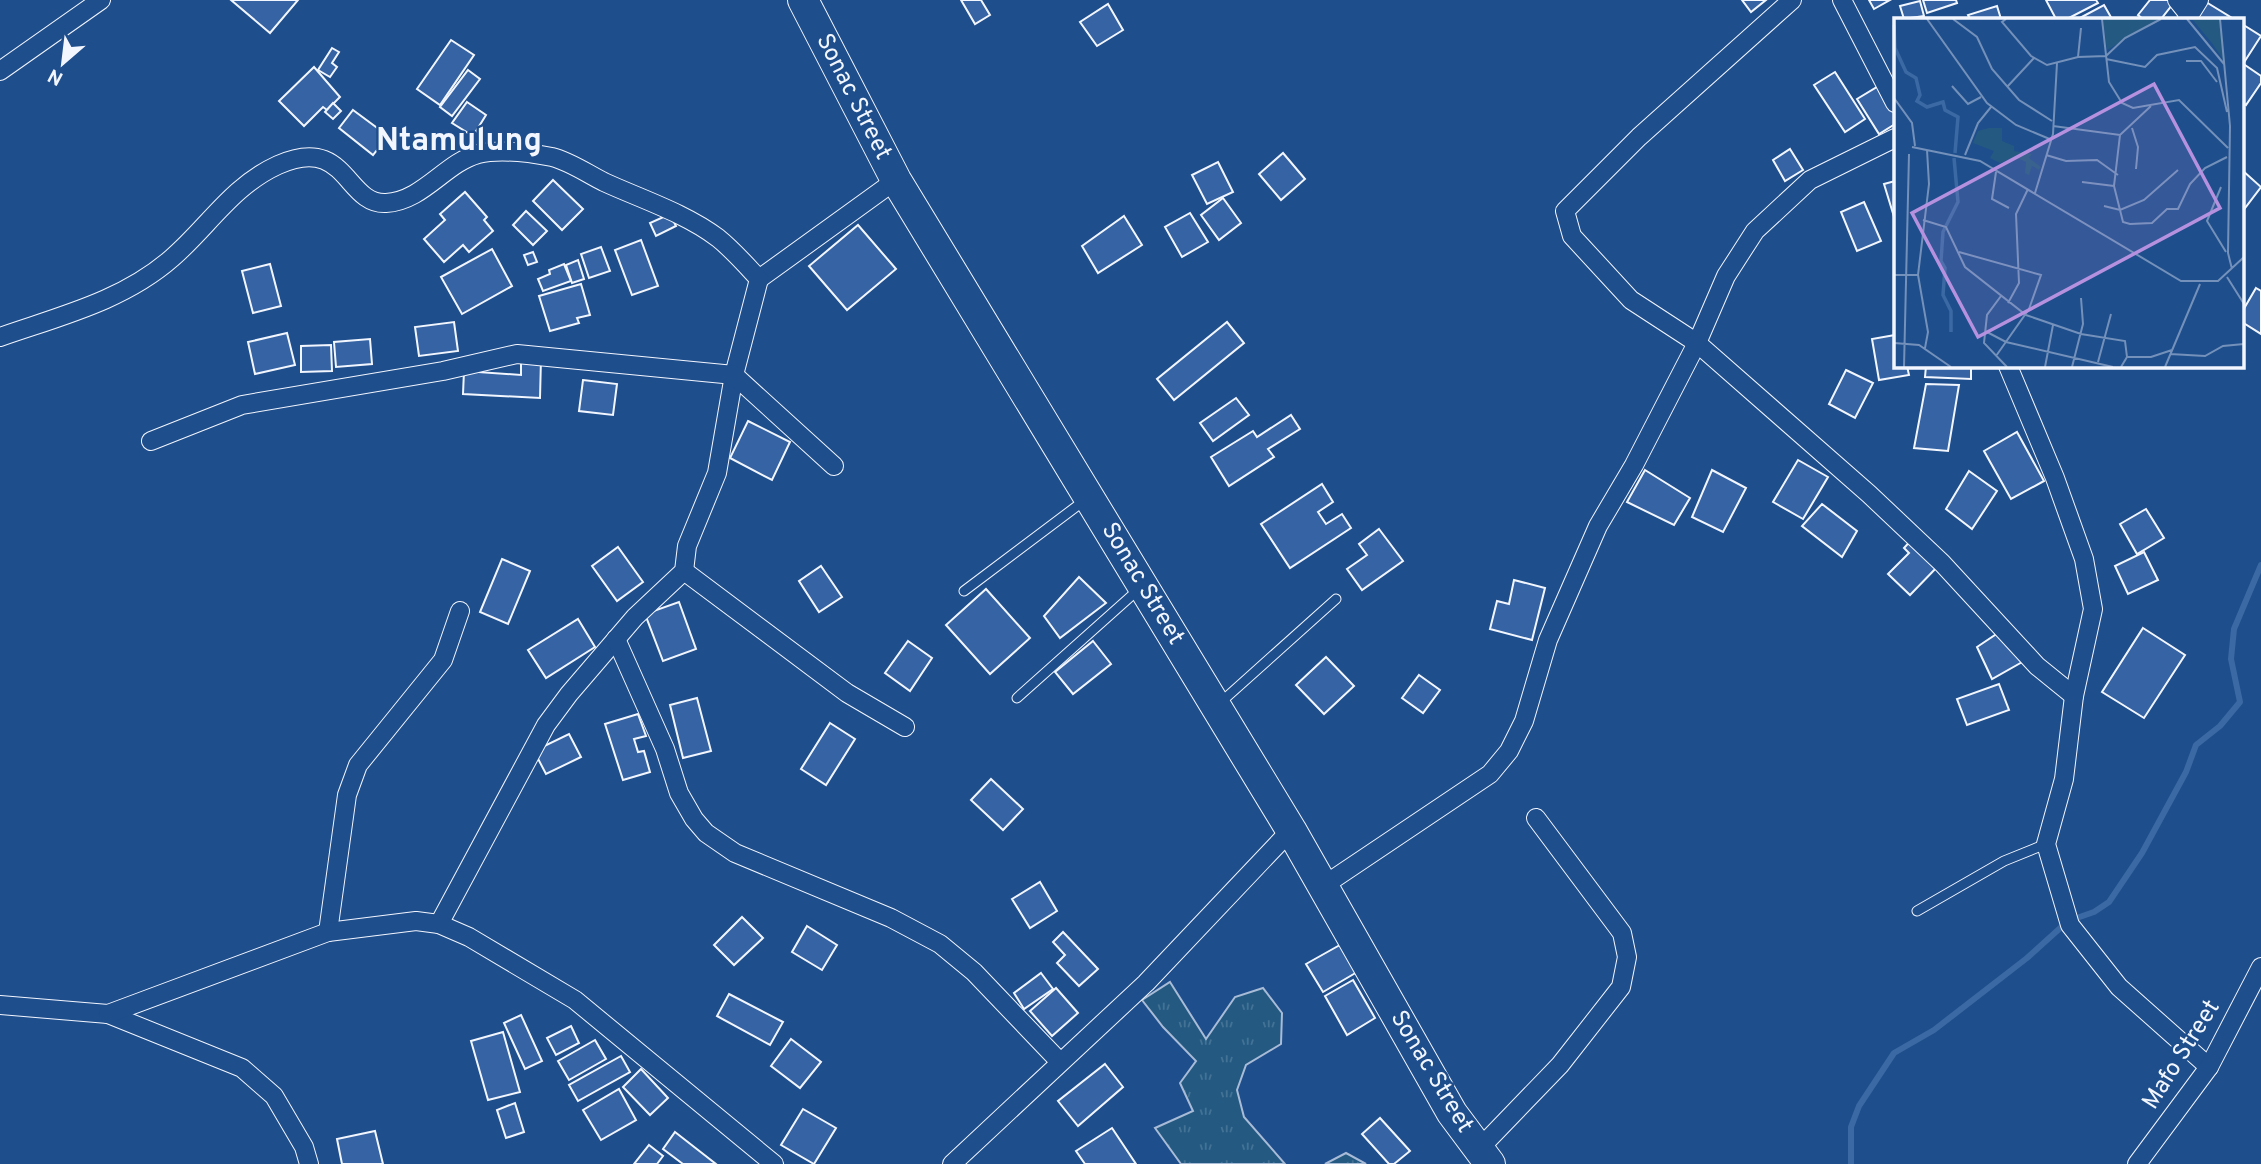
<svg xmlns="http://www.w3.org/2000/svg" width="2261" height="1164" font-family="Overpass,sans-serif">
<defs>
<pattern id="grass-tufts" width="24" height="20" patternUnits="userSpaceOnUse" patternTransform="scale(1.75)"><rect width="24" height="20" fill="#245a82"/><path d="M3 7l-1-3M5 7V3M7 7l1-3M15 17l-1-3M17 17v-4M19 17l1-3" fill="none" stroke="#447295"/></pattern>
</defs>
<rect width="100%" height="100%" fill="#1f4e8c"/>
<g fill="url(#grass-tufts)" stroke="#a8bbd7" stroke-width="2">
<polygon points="1170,982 1206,1039 1235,997 1263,988 1282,1013 1281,1044 1246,1065 1237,1090 1244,1117 1285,1164 1181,1164 1155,1128 1193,1111 1180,1083 1196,1061 1163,1027 1142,1000"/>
<polygon points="1346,1153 1366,1164 1325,1164"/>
</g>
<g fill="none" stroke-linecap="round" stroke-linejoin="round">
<polyline stroke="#3b69a3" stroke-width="6" points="1851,1164 1851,1127 1859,1106 1894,1053 1934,1030 2027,958 2068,921 2094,912 2109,902 2142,853 2186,772 2196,745 2220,726 2240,702 2231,659 2234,629 2261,565"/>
</g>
<g fill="#3563a3" stroke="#f2f6ff" stroke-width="2">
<polygon points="231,0 298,0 270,33"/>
<polygon points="961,0 981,0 990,15 975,24"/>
<polygon points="1742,0 1766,0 1751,12"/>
<polygon points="1869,0 1890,0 1874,9"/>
<polygon points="1923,0 1956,0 1957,3 1927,13"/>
<polygon points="2046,0 2096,0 2098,3 2067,19 2056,19"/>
<polygon points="2150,0 2176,0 2161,19 2143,19 2138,15"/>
<polygon points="1920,1 1924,16 1904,19 1900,6"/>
<polygon points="2206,2 2232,18 2231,19 2195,19"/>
<polygon points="1108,4 1123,30 1097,46 1080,22"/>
<polygon points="2104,5 2112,19 2078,19"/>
<polygon points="1997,6 2001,19 1970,19 1968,15"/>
<polygon points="2242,24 2261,36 2243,64 2242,63"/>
<polygon points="451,40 474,55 440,105 417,89"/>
<polygon points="332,48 339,52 332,63 337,67 330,77 318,70"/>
<polygon points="2242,63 2261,76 2261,83 2246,105 2242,102"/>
<polygon points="314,67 340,97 327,110 323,107 304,126 279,101"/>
<polygon points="468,70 480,79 452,116 440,107"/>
<polygon points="1835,72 1865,119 1845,132 1814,85"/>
<polygon points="1882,84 1895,106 1895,124 1879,134 1857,99"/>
<polygon points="467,102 486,115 473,136 452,123"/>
<polygon points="333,103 341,111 333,119 325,112"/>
<polygon points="353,110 388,136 373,155 339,128"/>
<polygon points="1790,149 1803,170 1785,181 1773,160"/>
<polygon points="1283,153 1305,179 1281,200 1259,174"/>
<polygon points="1218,162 1233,192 1207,204 1192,175"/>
<polygon points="2242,170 2261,187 2242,212"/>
<polygon points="553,180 583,209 562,230 533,201"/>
<polygon points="1895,181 1895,220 1884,184"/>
<polygon points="465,192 487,217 484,220 493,231 469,252 463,245 444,262 424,239 445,220 440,214"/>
<polygon points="1223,198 1241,223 1219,240 1201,215"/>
<polygon points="1864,202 1881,241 1857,251 1841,212"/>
<polygon points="526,211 547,231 533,245 513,225"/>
<polygon points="1190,213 1208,242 1182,257 1165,227"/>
<polygon points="670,214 676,226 656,236 650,223"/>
<polygon points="1124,216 1142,245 1098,273 1082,246"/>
<polygon points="858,225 896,269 847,310 809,266"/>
<polygon points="641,240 658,286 632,295 615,250"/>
<polygon points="601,247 610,271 589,278 581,254"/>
<polygon points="492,249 512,286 462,314 441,277"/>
<polygon points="533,252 537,262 528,265 524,255"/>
<polygon points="578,260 584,279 572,283 566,265"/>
<polygon points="270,264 281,306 253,313 242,271"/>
<polygon points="564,264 571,281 543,291 538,279 550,274 549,270"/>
<polygon points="581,284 590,315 577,318 579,323 550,331 539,296"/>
<polygon points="2256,288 2261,291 2261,334 2242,322 2242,312"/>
<polygon points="454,322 458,351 419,356 415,327"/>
<polygon points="1227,322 1244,343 1174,400 1157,379"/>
<polygon points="287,333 295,365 255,374 248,342"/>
<polygon points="1895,335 1895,366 1907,366 1909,375 1879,380 1872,339"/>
<polygon points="370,339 372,364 336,367 334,342"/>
<polygon points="331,345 332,371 301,372 301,346"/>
<polygon points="521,357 541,358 540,398 463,394 464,371 521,375"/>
<polygon points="1926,366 1971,366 1971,379 1925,377"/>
<polygon points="1846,370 1873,383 1855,418 1829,404"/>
<polygon points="583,380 617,384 613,415 579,411"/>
<polygon points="1926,384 1959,385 1948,451 1914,448"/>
<polygon points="1236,398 1249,415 1213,441 1200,423"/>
<polygon points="1291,415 1300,429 1268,449 1274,457 1229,486 1211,457 1253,431 1257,437"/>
<polygon points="748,421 790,442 772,480 730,458"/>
<polygon points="2017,432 2044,481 2011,499 1984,451"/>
<polygon points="1798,460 1828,477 1803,519 1773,502"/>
<polygon points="1645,470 1690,498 1674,525 1627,502"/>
<polygon points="1712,470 1746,488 1723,532 1692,517"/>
<polygon points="1969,471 1997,491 1972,529 1946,509"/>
<polygon points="1322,484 1333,502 1318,512 1326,524 1342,514 1351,528 1290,568 1261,524"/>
<polygon points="1822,504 1857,531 1842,557 1802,526"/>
<polygon points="2146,509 2164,538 2137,554 2120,524"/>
<polygon points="1379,529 1403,561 1362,590 1347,569 1367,555 1359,544"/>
<polygon points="1914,537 1941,563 1910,595 1888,574 1909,553 1904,548"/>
<polygon points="618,547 643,582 617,601 592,566"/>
<polygon points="2144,552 2158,580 2128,594 2115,566"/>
<polygon points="502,559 530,571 508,624 480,612"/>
<polygon points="821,566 842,597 819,612 799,581"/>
<polygon points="1079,577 1106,603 1060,638 1044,616"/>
<polygon points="1514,580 1545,588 1532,640 1490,629 1497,601 1509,604"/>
<polygon points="986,589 1030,638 990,674 946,625"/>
<polygon points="679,602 696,649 663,661 645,614"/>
<polygon points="578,619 595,647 546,678 528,650"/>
<polygon points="2143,628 2185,655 2144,718 2102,692"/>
<polygon points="2004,629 2024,661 1992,679 1977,647"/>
<polygon points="908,641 932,658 910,691 885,673"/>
<polygon points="1093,641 1111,664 1073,694 1055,672"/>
<polygon points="1326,657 1354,686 1324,714 1296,685"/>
<polygon points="1419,675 1440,690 1423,713 1402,698"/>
<polygon points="1999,684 2009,710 1967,725 1957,699"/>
<polygon points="697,698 711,751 683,758 670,705"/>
<polygon points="638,714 646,736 634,739 638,752 644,751 650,772 623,780 605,724"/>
<polygon points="830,723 855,739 826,785 801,769"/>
<polygon points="569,734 581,757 546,774 534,751"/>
<polygon points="991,779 1023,809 1003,830 971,800"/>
<polygon points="1040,882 1057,911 1030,928 1012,899"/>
<polygon points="742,917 763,938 734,965 714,945"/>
<polygon points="807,926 837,945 822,970 792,952"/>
<polygon points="1063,932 1098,969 1079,986 1057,963 1065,955 1053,942"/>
<polygon points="1347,941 1364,968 1323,992 1306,964"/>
<polygon points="1041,973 1053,989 1024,1009 1014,993"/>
<polygon points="1353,980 1375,1018 1347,1035 1325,996"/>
<polygon points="1056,988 1078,1013 1052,1036 1030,1011"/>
<polygon points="729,994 783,1022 770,1045 717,1016"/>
<polygon points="521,1015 542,1061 525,1069 504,1023"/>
<polygon points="571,1026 579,1043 556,1055 547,1038"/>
<polygon points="503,1032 520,1092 488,1100 471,1041"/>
<polygon points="791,1039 821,1062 800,1088 771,1066"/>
<polygon points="595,1040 606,1059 569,1080 558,1061"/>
<polygon points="621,1056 630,1072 578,1101 569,1085"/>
<polygon points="1105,1064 1123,1087 1078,1126 1058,1101"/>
<polygon points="641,1069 668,1098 650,1115 623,1087"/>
<polygon points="619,1089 636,1120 601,1140 583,1110"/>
<polygon points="515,1103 524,1132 506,1138 497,1110"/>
<polygon points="803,1109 836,1128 814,1164 781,1145"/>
<polygon points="1380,1118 1410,1151 1394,1164 1389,1164 1362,1134"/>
<polygon points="1112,1128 1136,1164 1085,1164 1076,1151"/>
<polygon points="375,1131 383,1164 342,1164 337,1139"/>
<polygon points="675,1132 716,1164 683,1164 663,1149"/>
<polygon points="649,1145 663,1156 657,1164 634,1164"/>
</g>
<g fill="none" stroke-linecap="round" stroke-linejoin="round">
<defs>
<g id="service">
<polyline points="964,591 1085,500"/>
<polyline points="1017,698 1139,589"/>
<polyline points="1220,703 1336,599"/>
<polyline points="1917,911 2004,861 2046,844"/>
</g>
<g id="minor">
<polyline points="1792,0 1639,137 1565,211 1572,236 1631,300 1697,343 1869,494 1942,563 2037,666 2074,696"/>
<polyline points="1842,0 1895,103"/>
<polyline points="2177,0 2189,15"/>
<polyline points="2187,19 2199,0"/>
<polyline points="0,71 101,0"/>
<polyline points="759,279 896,180"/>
<path d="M 0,337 C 60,316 123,301 172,258 C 208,227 232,186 278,165 C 347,134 345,205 386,203 C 423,201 445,163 478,154 C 499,149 531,153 552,157 C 569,161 588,174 604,182 C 641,199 685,213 718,238 C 733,250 746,265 759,279 L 734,375 L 717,473 L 687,546 L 684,571 L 635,617 L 569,694 L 546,725 L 439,924"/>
<polyline points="2008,366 2055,478 2084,559 2093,609 2074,696 2064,779 2046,844 2070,925 2119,987 2209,1067"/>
<polyline points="151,441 242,405 443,371 517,354 734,375 834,466"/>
<polyline points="684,571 847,693 905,727"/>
<polyline points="616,639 665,749 679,793 694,819 706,833 735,853 891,918 940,944 974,972 1060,1062"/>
<polyline points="1323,886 1490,774 1509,751 1524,721 1548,640 1598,526 1634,465 1697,343 1726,276 1755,231 1810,180 1895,138"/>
<polyline points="328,932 347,795 358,765 443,660 460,611"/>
<polyline points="0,1005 108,1014 242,1068 274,1096 304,1147 309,1164"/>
<polyline points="108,1014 328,932 416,921 439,924 469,937 575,1000 774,1164"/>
<polyline points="1479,1149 1560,1065 1621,987 1627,957 1622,933 1536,818"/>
<polyline points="952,1164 1146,983 1291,830"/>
<polyline points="2137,1164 2209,1067 2261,967"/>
</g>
<polyline id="trunk" points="803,0 896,180 1291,830 1452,1113 1490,1164"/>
</defs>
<use href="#service" stroke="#f2f6ff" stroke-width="11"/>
<use href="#minor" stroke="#f2f6ff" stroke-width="20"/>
<use href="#trunk" stroke="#f2f6ff" stroke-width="32"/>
<use href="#service" stroke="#1f4e8c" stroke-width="9"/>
<use href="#minor" stroke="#1f4e8c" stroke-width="18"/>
<use href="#trunk" stroke="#1f4e8c" stroke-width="30"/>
</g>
<g text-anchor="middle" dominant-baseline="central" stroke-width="5" stroke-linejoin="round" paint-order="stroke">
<g font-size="24" fill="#f2f6ff" stroke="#1f4e8c">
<text transform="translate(853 97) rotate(63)">Sonac Street</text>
<text transform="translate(1142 584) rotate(59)">Sonac Street</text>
<text transform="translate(2182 1055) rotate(-58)">Mafo Street</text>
<text transform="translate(1431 1072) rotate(59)">Sonac Street</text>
</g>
<g font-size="32" font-weight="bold" fill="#f2f6ff" stroke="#1f4e8c">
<text x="459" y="142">Ntamulung</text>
</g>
</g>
<g transform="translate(1894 18)">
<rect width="350" height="350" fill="#1f4e8c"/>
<path d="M 298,1 L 325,1 L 331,44 L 318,25 ZM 95,110 L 108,110 L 108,123 L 120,128 L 120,133 L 138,136 L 135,140 L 147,149 L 145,152 L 138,148 L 135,157 L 131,155 L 132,144 L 121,139 L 106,145 L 96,140 L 100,133 L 79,125 L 84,113 Z" fill="#245a82"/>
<path d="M 209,1 L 264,1 L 213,32 Z" fill="#245a82"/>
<path fill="none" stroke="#3b69a3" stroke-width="3.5" d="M 0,7 L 1,30 L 12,54 L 22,60 L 26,77 L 23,83 L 33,89 L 49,84 L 51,92 L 64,99 L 61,135M 57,314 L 57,293 L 49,277 L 51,250 L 47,243 L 49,214 L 64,184 L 60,140"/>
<path fill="none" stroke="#7391ba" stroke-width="2" d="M 33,1 L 93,85 L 122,107 L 158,122M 59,1 L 83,19 L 98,51 L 125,82 L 158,103M 112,1 L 108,4 L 137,38 L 153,47 L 184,39 L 212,38 L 231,20 L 267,1M 208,1 L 215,64 L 228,85 L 239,90 L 285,82 L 334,130M 293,1 L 330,46M 326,1 L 336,108 L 334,235 L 338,251M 184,39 L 187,10M 212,41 L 251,49 L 263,37 L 301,29 L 323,50 L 333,94M 292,43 L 307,43 L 323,64M 58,68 L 74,86 L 87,79M 113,69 L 140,40M 0,80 L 18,105 L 21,128M 159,108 L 226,117 L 257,88M 238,110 L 244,129 L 242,151M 226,117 L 220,168 L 229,204 L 236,206 L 258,205 L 273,191 L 284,191 L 296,166 L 311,150 L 333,139M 18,129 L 86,143 L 287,263 L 324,263 L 350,239M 71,137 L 84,105 L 97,89M 152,137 L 172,143 L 203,142 L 224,157M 102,154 L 98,181 L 115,190M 188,164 L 220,168M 327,169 L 313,203 L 332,234M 141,175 L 159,116 L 163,45M 210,188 L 226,192 L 250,182 L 284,152M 29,202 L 52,209 L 71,249 L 132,297 L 187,316 L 231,323 L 233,339M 65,234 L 147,257 L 135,291 L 102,338M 0,257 L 24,257M 333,259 L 350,286M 107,278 L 93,297 L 90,325 L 113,349M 114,285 L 125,265 L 122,196 L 134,171M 91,313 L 112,324 L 219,349M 0,325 L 25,327 L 57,349M 31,330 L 34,314 L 24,257 L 35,166 L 33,132M 276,336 L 311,338 L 329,328 L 350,326M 204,344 L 217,296M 10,349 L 15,136M 151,349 L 159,307M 178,349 L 189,306 L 187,280M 227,349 L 233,339 L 257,339 L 278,332M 271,349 L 306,266"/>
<path fill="#b691df" fill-opacity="0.15" stroke="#b691df" stroke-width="3.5" d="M 260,66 L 326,190 L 84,319 L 18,195 Z"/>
<rect width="350" height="350" fill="none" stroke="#f2f6ff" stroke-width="3.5"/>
</g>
<g transform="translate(63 63) rotate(208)" stroke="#1f4e8c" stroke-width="5" paint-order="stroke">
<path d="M0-5L12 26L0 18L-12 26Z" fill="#f2f6ff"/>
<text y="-10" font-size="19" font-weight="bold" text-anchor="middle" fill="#f2f6ff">N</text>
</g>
</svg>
